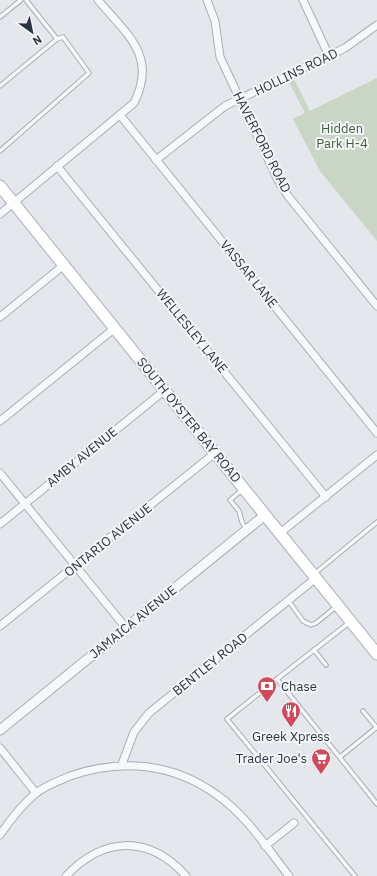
<svg xmlns="http://www.w3.org/2000/svg" width="377" height="876" font-family="'IBM Plex Sans',sans-serif">
<rect width="100%" height="100%" fill="#e4e7ec"/>
<polygon fill="#c9d6c5" points="292,75 310,111 377,78 377,241 320,171 293,119 305,113 287,78"/>
<g fill="none" stroke-linecap="round" stroke-linejoin="round">
<defs>
<g id="service">
<polyline points="0,17 21,0"/>
<polyline points="0,86 57,39"/>
<polyline points="0,151 89,73 63,37 57,39 26,0"/>
<polyline points="242,490 230,500 239,511 242,522 246,529"/>
<polyline points="314,574 377,522"/>
<polyline points="288,600 303,621 311,625 316,623 337,606"/>
<polyline points="350,622 277,679 377,804"/>
<polyline points="314,650 326,665"/>
<polyline points="277,679 227,719 355,876"/>
<polyline points="363,711 377,728"/>
<polyline points="340,757 377,727"/>
</g>
<g id="minor">
<polyline points="207,0 215,21 220,57 278,180 288,196 377,306"/>
<polyline points="303,0 329,56"/>
<polyline points="120,115 377,433"/>
<polyline points="156,160 225,106 345,48 377,25"/>
<polyline points="57,166 326,497"/>
<path d="M 0,214 L 134,103 C 158,55 126,34 98,0"/>
<polyline points="0,317 64,265"/>
<polyline points="0,421 115,328"/>
<polyline points="0,473 126,628"/>
<polyline points="0,524 165,390"/>
<polyline points="280,533 377,455"/>
<polyline points="0,626 215,453"/>
<polyline points="0,748 36,793"/>
<polyline points="122,764 134,732 149,713 316,578"/>
<path d="M 0,835 C 10,820 21,806 35,794 C 44,786 59,781 70,776 C 121,758 173,763 217,795 C 246,815 267,848 289,876"/>
<polyline points="265,846 294,823"/>
<path d="M 66,876 C 104,836 149,835 186,876"/>
</g>
<polyline id="tertiary" points="0,730 265,515"/>
<polyline id="secondary" points="0,186 377,654"/>
</defs>
<use href="#service" stroke="#a9aeb7" stroke-width="5.5"/>
<use href="#minor" stroke="#a9aeb7" stroke-width="9"/>
<use href="#tertiary" stroke="#a9aeb7" stroke-width="11"/>
<use href="#secondary" stroke="#a9aeb7" stroke-width="13"/>
<use href="#service" stroke="#f7f8fa" stroke-width="3.5"/>
<use href="#minor" stroke="#f7f8fa" stroke-width="7"/>
<use href="#tertiary" stroke="#f7f8fa" stroke-width="9"/>
<use href="#secondary" stroke="#fff" stroke-width="11"/>
</g>
<defs>
<symbol id="bank-pin" viewBox="-11 -11 22 30"><path d="M0 17L-7.5 6A9.5 9.5 0 1 1 7.5 6Z" fill="#d1495b" stroke="#f4f6f9"/><path d="M-6-4H6V4H-6ZM0-2.3a2.3 2.3 0 1 0 0 4.6a2.3 2.3 0 1 0 0-4.6Z" fill="#fff"/></symbol>
<symbol id="restaurant-pin" viewBox="-11 -11 22 30"><path d="M0 17L-7.5 6A9.5 9.5 0 1 1 7.5 6Z" fill="#d1495b" stroke="#f4f6f9"/><path d="M-5-6h1v4h1v-4h1v4h1v-4h1v5L-1.5 .5V6h-2V.5L-5-1ZM5-6V6H3V1.5H1.5Q1.5-4 5-6Z" fill="#fff"/></symbol>
<symbol id="supermarket-pin" viewBox="-11 -11 22 30"><path d="M0 17L-7.5 6A9.5 9.5 0 1 1 7.5 6Z" fill="#d1495b" stroke="#f4f6f9"/><path d="M-6-5.5h2.5l.6 2H6L4.5 2H-2.5L-4.4-4H-6ZM-1.5 3.2a1.3 1.3 0 1 0 .1 0ZM3 3.2a1.3 1.3 0 1 0 .1 0Z" fill="#fff"/></symbol>
</defs>
<g fill-rule="evenodd">
<use href="#bank-pin" x="256" y="675" width="22" height="30"/>
<use href="#restaurant-pin" x="280" y="700" width="22" height="30"/>
<use href="#supermarket-pin" x="310" y="747" width="22" height="30"/>
</g>
<g text-anchor="middle" dominant-baseline="central" stroke-width="4" stroke-linejoin="round" paint-order="stroke">
<g font-size="13" fill="#2b3445" stroke="#f4f6f9">
<text transform="translate(296 72) rotate(-26)">HOLLINS ROAD</text>
<text transform="translate(262 142) rotate(63)">HAVERFORD ROAD</text>
<text transform="translate(249 274) rotate(51)">VASSAR LANE</text>
<text transform="translate(192 331) rotate(51)">WELLESLEY LANE</text>
<text transform="translate(189 420) rotate(51)">SOUTH OYSTER BAY ROAD</text>
<text transform="translate(82 457) rotate(-39)">AMBY AVENUE</text>
<text transform="translate(108 540) rotate(-39)">ONTARIO AVENUE</text>
<text transform="translate(133 622) rotate(-39)">JAMAICA AVENUE</text>
<text transform="translate(210 664) rotate(-39)">BENTLEY ROAD</text>
</g>
<g font-size="13" fill="#3f6138" stroke="#f4f6f9">
<text x="342" y="128">Hidden<tspan x="342" dy="15">Park H-4</tspan></text>
</g>
<g font-size="13" fill="#2b3445" stroke="#f4f6f9" text-anchor="start">
<text x="281" y="686">Chase</text>
<text x="291" y="736" text-anchor="middle">Greek Xpress</text>
<text x="307" y="758" text-anchor="end">Trader Joe's</text>
</g>
</g>
<g transform="translate(32 32) rotate(147)" stroke="#f4f6f9" stroke-width="3" paint-order="stroke">
<path d="M0-3L7 15L0 10L-7 15Z" fill="#2b3445"/>
<text y="-6" font-size="11" font-weight="bold" text-anchor="middle" fill="#2b3445">N</text>
</g>
</svg>
